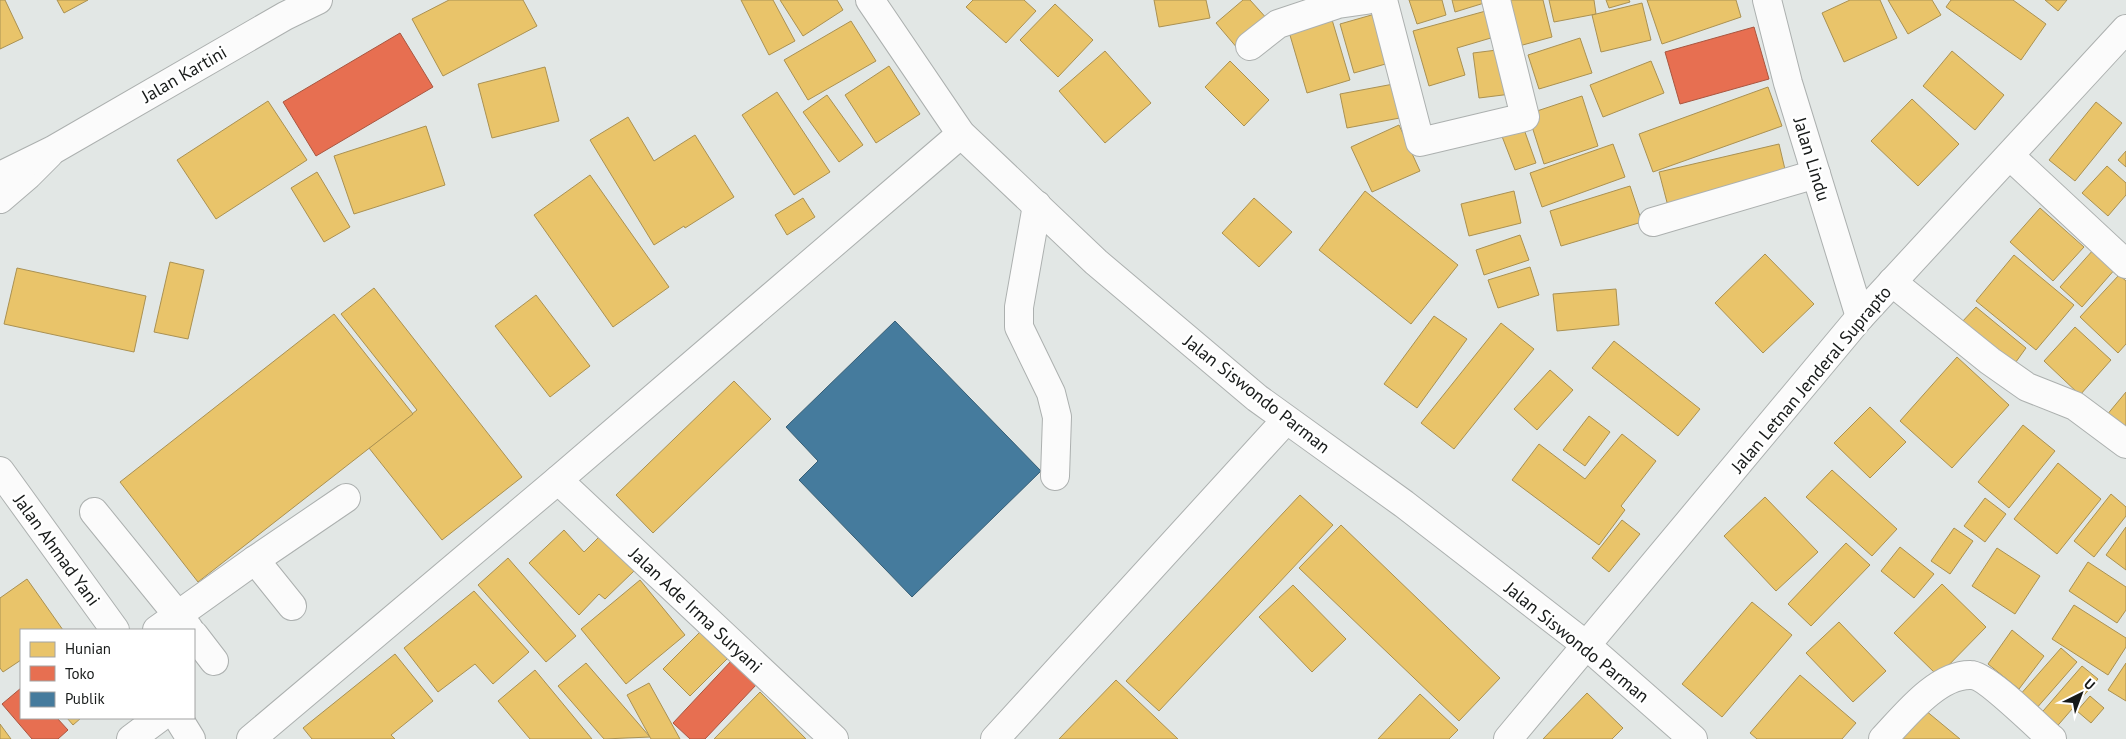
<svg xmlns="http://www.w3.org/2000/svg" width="2126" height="739" font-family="'PT Sans',sans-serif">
<rect width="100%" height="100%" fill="#e2e7e5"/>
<g fill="#e9c46a" stroke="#aa9152">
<polygon points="0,0 5,0 23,38 0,49"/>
<polygon points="57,0 88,0 64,13"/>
<polygon points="449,0 523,0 537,26 443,76 412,19"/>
<polygon points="741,0 773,0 795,41 769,55"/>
<polygon points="780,0 837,0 843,10 803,36"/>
<polygon points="973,0 1024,0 1036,11 1006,43 966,7"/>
<polygon points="1154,0 1206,0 1210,18 1159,27"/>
<polygon points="1243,0 1250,0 1269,21 1238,49 1216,23"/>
<polygon points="1409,0 1442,0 1446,15 1417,24"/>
<polygon points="1452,0 1494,0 1455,12"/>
<polygon points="1507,0 1543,0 1552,37 1519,46"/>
<polygon points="1549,0 1594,0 1596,14 1554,22"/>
<polygon points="1606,0 1629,0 1630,2 1609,8"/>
<polygon points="1647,0 1736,0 1741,17 1662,44"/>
<polygon points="1850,0 1880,0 1897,38 1844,62 1822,13"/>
<polygon points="1888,0 1932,0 1941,15 1908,34"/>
<polygon points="1951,0 2013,0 2046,24 2021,60 1946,7"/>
<polygon points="2045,0 2067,0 2058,11"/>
<polygon points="1642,3 1651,40 1601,52 1592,15"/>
<polygon points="1055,4 1093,40 1058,77 1020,40"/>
<polygon points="1493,9 1501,35 1457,48 1465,75 1429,86 1413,31"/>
<polygon points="1382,12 1396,61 1354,73 1340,24"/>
<polygon points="1330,13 1350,80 1307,93 1287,25"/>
<polygon points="851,21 876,61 808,100 784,60"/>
<polygon points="1580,38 1592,73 1539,89 1528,55"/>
<polygon points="1505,49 1511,94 1479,98 1473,53"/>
<polygon points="1105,51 1151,103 1105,143 1059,91"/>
<polygon points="1952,51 2004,95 1975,130 1923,86"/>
<polygon points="1230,61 1269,100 1244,126 1205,87"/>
<polygon points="1651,61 1664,93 1603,117 1590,85"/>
<polygon points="889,66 920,114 876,143 845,95"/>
<polygon points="545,67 559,121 492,138 478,84"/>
<polygon points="1399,83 1405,117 1347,128 1340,94"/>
<polygon points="1768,87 1782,126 1653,172 1639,134"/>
<polygon points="777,92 830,172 794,195 742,115"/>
<polygon points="827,95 863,145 839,162 803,112"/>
<polygon points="1582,96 1598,146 1544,164 1528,114"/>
<polygon points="1912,99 1959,144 1918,186 1871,141"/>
<polygon points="268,101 307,160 216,219 177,160"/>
<polygon points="2096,102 2122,123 2075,181 2049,160"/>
<polygon points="628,117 654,161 695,135 734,197 685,228 684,226 654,245 590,140"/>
<polygon points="1520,118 1536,163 1515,170 1498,126"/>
<polygon points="1399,125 1420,171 1372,192 1351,147"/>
<polygon points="426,126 445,185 354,214 334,156"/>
<polygon points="1613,144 1625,177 1542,207 1530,173"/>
<polygon points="1779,144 1788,182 1669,210 1659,172"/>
<polygon points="2126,151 2126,167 2118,160"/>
<polygon points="2107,166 2126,183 2126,195 2108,216 2082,193"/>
<polygon points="317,172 350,227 324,242 291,188"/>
<polygon points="590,175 669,287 613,327 534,215"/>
<polygon points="1630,186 1642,222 1561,246 1550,211"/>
<polygon points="1365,191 1458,265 1411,324 1319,250"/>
<polygon points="1514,191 1521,223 1469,236 1461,204"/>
<polygon points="803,198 815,217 787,235 775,215"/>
<polygon points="1254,198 1292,232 1259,267 1222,233"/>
<polygon points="2040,208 2084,247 2053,281 2010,242"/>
<polygon points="1520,235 1529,260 1484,275 1476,250"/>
<polygon points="2094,249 2116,268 2082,307 2060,287"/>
<polygon points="1765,254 1814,304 1763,353 1715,303"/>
<polygon points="2014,255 2074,305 2036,350 1976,301"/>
<polygon points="170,262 204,270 188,339 154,332"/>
<polygon points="1530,267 1539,295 1498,308 1488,280"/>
<polygon points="17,268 146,296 134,352 4,324"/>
<polygon points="2119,275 2126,281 2126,344 2118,353 2080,317"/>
<polygon points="374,288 522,477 442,540 369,448 417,410 341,314"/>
<polygon points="1616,289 1619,325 1557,331 1553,294"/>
<polygon points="536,295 590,366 550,397 495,326"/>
<polygon points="1976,307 2026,348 2013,366 1961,323"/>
<polygon points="334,314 413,414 198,582 120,482"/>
<polygon points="1434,316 1467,339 1417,408 1384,384"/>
<polygon points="1501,323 1534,349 1454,449 1421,423"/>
<polygon points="2075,327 2111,360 2080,395 2044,361"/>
<polygon points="1614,341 1700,409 1678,436 1592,368"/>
<polygon points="1957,357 2009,405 1952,468 1900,421"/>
<polygon points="1550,370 1573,390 1537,430 1514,409"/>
<polygon points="734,381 771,419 653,533 616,495"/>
<polygon points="2126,392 2126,432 2106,416"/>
<polygon points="1870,407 1906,442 1870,478 1834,443"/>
<polygon points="1589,416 1610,432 1585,466 1563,450"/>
<polygon points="2023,425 2055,451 2009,508 1978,482"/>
<polygon points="1622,434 1656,461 1621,506 1625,510 1599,545 1512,480 1539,444 1585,479"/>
<polygon points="2058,463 2101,499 2057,554 2014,519"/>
<polygon points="1832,470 1897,529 1872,556 1806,497"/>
<polygon points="2111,494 2126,507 2126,516 2094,557 2074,541"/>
<polygon points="1300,495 1333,525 1159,711 1126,681"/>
<polygon points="1765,497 1818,552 1776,591 1724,536"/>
<polygon points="1985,498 2006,514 1985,542 1964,526"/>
<polygon points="1622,520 1640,534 1609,572 1592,558"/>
<polygon points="1341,525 1500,678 1459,721 1299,568"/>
<polygon points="2126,527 2126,570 2106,555"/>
<polygon points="1954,528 1973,541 1950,574 1931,561"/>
<polygon points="564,530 584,552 599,537 634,571 605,599 599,594 579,615 529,563"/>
<polygon points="1846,543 1870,565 1811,626 1788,604"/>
<polygon points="1900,547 1934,574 1914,598 1881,571"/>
<polygon points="1997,548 2040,576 2015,614 1972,586"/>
<polygon points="508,558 576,636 546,662 478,585"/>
<polygon points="2088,562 2126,587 2126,610 2117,623 2069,591"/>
<polygon points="27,579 63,630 21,630 21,660 3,672 0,668 0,598"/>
<polygon points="640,580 685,635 626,684 581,629"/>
<polygon points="1942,584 1986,627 1938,676 1894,633"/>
<polygon points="1293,585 1346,639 1312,672 1259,617"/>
<polygon points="474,591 529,652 493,684 475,664 438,692 404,648"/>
<polygon points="1752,602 1792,635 1722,717 1682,684"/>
<polygon points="2074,605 2126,638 2126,647 2108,675 2052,639"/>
<polygon points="1839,622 1886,671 1853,702 1806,653"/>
<polygon points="706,626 733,653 690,696 663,669"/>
<polygon points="2012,630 2044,656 2019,689 1988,664"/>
<polygon points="2061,648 2077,662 2035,710 2019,696"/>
<polygon points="395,654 433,701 391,735 395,739 312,739 303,728"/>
<polygon points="586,663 650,737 604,739 558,686"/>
<polygon points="2126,663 2126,701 2108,690"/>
<polygon points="2082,666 2098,679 2053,731 2037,718"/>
<polygon points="535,670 592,739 530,739 498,701"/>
<polygon points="1800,675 1856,723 1842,739 1757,739 1750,733"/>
<polygon points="1116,680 1178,739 1059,739"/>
<polygon points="649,683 680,739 651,739 627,695"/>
<polygon points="760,692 806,739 714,739"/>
<polygon points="1587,693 1623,728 1612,739 1543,739"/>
<polygon points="1420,694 1458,730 1449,739 1378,739"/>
<polygon points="2090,696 2104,708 2091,723 2077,711"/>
<polygon points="1925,710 1960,739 1900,739"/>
<polygon points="67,718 81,718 73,725"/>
<polygon points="0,724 11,739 0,739"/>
</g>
<g fill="#e76f51" stroke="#a95640">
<polygon points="1754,27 1769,79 1680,104 1665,52"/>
<polygon points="400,33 433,87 316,156 283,102"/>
<polygon points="732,660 757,684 705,739 690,739 673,723"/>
<polygon points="21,688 21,718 57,718 68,730 58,739 32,739 2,704"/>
</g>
<polygon fill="#457b9d" stroke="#375e75" points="895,321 1041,471 912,597 799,480 818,461 786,427"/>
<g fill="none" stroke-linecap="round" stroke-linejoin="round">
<defs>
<g id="minor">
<polyline points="870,0 961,134 1096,262 1257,398 1404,504 1586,645 1693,739"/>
<polyline points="1383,0 1420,142 1525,117 1496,0"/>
<polyline points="1767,0 1788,83 1860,317"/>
<polyline points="1250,46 1278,24 1338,4 1366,0"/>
<polyline points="2010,156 2126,264"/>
<polyline points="1037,205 1019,307 1019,327 1051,393 1057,417 1055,476"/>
<polyline points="1653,222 1816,174"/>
<polyline points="1892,282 1990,361 2027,387 2075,406 2126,444"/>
<polyline points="558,480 834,739"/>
<polyline points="94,512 189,629"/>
<polyline points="255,560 292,606"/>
<polyline points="157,630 255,560 346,498"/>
<polyline points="194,635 214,661"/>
<polyline points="131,739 159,718"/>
<polyline points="251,739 558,480 961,134"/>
<polyline points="995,739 1286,420"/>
<polyline points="1508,739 1860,317 2126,29"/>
<path d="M 1883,739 C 1904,717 1937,674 1971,675 C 1986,675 2038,727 2052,739"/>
</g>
<g id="major">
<polyline points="0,199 28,175 49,154"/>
<polyline points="0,471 115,630"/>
<polyline points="178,718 191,739"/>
</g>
<polyline id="highway" points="0,176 53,150 285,16 318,0"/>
</defs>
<use href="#minor" stroke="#acb0af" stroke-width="30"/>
<use href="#major" stroke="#acb0af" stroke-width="30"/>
<use href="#highway" stroke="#acb0af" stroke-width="30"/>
<use href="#minor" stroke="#fbfbfb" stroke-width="28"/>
<use href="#major" stroke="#fbfbfb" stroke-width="28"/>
<use href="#highway" stroke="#fbfbfb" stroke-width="28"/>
</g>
<g text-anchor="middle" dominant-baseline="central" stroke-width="5" stroke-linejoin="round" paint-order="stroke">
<g font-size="18" fill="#171a19" stroke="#fff">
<text transform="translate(184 74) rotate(-30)">Jalan Kartini</text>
<text transform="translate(1812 159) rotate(73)">Jalan Lindu</text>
<text transform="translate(1811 379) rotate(-50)">Jalan Letnan Jenderal Suprapto</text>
<text transform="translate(1257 394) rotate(38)">Jalan Siswondo Parman</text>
<text transform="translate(57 550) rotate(54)">Jalan Ahmad Yani</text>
<text transform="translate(696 610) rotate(43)">Jalan Ade Irma Suryani</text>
<text transform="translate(1577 642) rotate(39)">Jalan Siswondo Parman</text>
</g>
</g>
<rect x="20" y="629" width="175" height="90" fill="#ffffff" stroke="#a2a3a3"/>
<rect x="30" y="642" width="25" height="15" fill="#e9c46a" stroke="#a2a3a3"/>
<text x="65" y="654" font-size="15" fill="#171a19">Hunian</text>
<rect x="30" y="666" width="25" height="15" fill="#e76f51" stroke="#a2a3a3"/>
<text x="65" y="679" font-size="15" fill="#171a19">Toko</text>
<rect x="30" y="692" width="25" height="15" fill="#457b9d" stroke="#a2a3a3"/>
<text x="65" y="704" font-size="15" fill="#171a19">Publik</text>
<g transform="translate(2081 694) rotate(42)" stroke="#ffffff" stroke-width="4" paint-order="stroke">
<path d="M0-4L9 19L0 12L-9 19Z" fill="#171a19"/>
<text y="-8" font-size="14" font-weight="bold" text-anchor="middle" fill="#171a19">U</text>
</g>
</svg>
